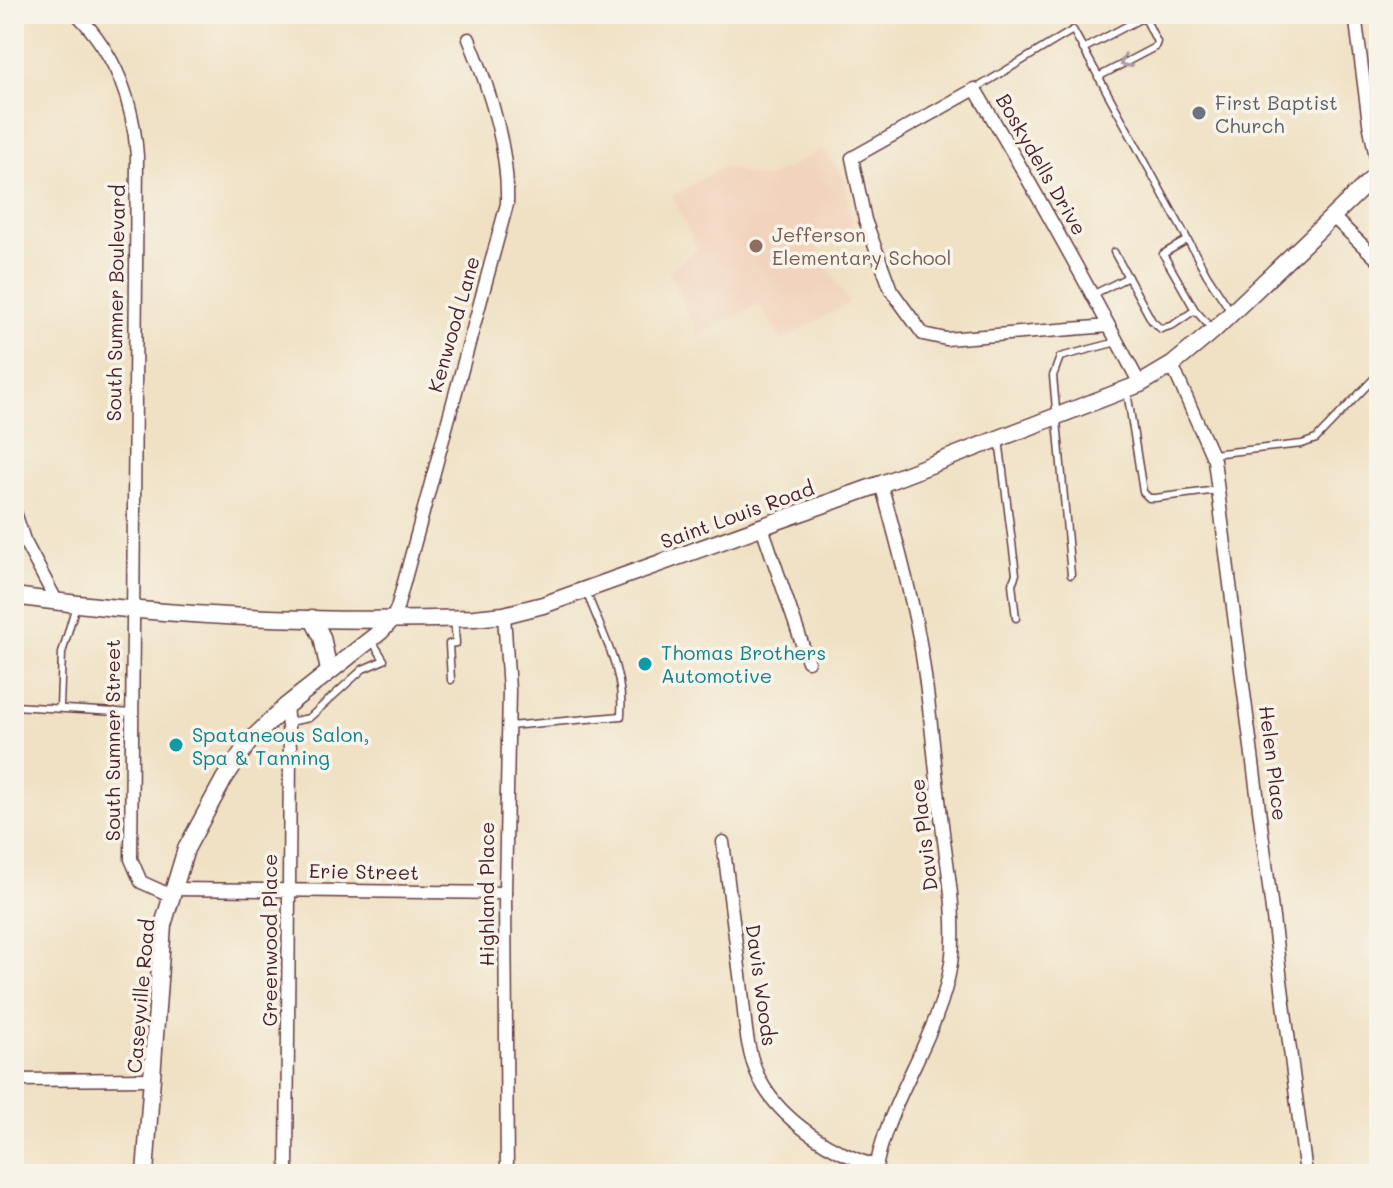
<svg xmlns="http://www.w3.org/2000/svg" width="1393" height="1188" font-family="Mali,sans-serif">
<rect width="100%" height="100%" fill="#f7f3e8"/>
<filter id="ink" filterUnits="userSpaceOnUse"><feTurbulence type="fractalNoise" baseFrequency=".0125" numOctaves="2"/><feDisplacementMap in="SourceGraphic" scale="16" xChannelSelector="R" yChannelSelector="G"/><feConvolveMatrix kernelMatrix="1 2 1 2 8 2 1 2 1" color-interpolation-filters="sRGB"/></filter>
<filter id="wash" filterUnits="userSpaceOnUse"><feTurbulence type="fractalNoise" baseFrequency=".006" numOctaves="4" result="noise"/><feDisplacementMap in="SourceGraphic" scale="32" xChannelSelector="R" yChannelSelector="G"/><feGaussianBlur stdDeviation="1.8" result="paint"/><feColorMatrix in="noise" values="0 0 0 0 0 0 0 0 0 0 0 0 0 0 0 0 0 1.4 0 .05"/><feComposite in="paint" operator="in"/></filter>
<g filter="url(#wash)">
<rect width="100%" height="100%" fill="#f0e1c4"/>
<polygon fill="#f2d4be" points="824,149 844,177 853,226 815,244 849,303 782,340 759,304 698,335 669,272 697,249 672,196 723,167 766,178"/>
</g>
<g filter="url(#ink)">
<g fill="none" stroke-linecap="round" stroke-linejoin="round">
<defs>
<g id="service">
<polyline points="1355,16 1371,14"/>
<polyline points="1083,49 1140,19 1146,20 1157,42 1155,47 1098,77"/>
<polyline points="975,89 1073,30 1207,275 1230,310"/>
<polyline points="1187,240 1163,254 1195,310 1211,328"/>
<polyline points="1114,252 1152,321 1161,329 1173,325 1195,310"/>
<polyline points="1092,295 1128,277"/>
<polyline points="1127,391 1143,492 1149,498 1155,498 1218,490"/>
<polyline points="999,439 1016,574 1012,584 1016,618"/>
<polyline points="1212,454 1302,444 1316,439 1379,373"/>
<polyline points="1071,575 1053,376 1060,357 1117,342"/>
<polyline points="451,680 449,644 456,643 454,618"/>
<polyline points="14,706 133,713"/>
<polyline points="60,707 62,653 76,605"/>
<polyline points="289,722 309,718 363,669 384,660 371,639"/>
<path d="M 509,726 L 621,716 C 625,671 601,631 586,591"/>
</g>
<g id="minor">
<path d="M 77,14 C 116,55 133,100 137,156 L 131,859 L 141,882 L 172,896"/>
<polyline points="1355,14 1369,123 1379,172"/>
<polyline points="1333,217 1379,261"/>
<path d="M 1109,326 L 946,339 L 923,334 L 891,290 L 865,220 L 852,158 L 975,89 C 1033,186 1087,284 1140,384"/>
<polyline points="1172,365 1214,460 1306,1174"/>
<polyline points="14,509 24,540 57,602"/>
<polyline points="762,527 808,661"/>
<polyline points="504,615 509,690 505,893 507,1174"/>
<path d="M 392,619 L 397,608 L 507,204 C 509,149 490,90 469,39"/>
<polyline points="286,706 290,747 287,1174"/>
<path d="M 723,842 C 729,889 735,936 741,983 C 745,1015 745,1051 760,1080 C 781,1121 834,1154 876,1166"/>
<polyline points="174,889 505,893"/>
<polyline points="14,1080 152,1079"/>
<path d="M 875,1174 C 886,1100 940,1037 951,963 C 958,918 947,869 942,824 C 934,762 930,698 919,637 C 909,585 895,534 881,484"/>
</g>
<g id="tertiary">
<path d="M 14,596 C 165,617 322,623 474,618 L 504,615 L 543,605 L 881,484 L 1140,384 L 1172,365 L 1213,331 L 1379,172"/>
<polyline points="312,618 322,637 329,671"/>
<polyline points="145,1174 163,925 186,849 224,779 249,742 286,706 380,632 392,619"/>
</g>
</defs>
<use href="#service" stroke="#633c42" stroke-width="9"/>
<use href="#minor" stroke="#633c42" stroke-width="15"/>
<use href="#tertiary" stroke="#633c42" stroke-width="19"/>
<use href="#service" stroke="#fff" stroke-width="6"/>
<use href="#minor" stroke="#fff" stroke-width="12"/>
<use href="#tertiary" stroke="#fff" stroke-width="16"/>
</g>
<defs><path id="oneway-chevron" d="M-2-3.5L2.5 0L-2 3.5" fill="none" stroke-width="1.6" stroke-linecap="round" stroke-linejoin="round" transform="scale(2)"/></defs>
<use stroke="#ae9aa0" href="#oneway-chevron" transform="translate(1125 62) rotate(152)"/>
</g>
<circle fill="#6b7280" stroke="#f7f3e8" stroke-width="3" cx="1199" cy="113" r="8"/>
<circle fill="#8d6e63" stroke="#f7f3e8" stroke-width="3" cx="756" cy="246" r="8"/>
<g fill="#0f9aa8" stroke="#f7f3e8" stroke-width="3">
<circle cx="645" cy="664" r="8"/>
<circle cx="176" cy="745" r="8"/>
</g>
<g text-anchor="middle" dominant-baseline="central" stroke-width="7" stroke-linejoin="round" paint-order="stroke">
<g font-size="20" fill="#5b616d" stroke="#f7f3e8" text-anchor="start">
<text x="1215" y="102">First Baptist<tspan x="1215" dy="23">Church</tspan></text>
</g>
<g font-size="20" fill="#4a1f2b" stroke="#f7f3e8">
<text transform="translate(1042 164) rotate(60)">Boskydells Drive</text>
<text transform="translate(115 303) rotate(-89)">South Sumner Boulevard</text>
<text transform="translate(453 324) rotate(-74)">Kenwood Lane</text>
<text transform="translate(737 514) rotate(-20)">Saint Louis Road</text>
<text transform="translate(112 740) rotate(-90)">South Sumner Street</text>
<text transform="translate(1274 763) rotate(83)">Helen Place</text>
<text transform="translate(923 835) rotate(-97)">Davis Place</text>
<text transform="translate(364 871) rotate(1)">Erie Street</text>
<text transform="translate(486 894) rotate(-90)">Highland Place</text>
<text transform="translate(269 940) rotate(-90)">Greenwood Place</text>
<text transform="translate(762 985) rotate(82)">Davis Woods</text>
<text transform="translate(140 996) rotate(-85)">Caseyville Road</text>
</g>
<g font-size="20" fill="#785e54" stroke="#f7f3e8" text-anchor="start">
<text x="772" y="234">Jefferson<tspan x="772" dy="23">Elementary School</tspan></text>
</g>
<g font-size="20" fill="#0d838f" stroke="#f7f3e8" text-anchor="start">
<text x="661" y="652">Thomas Brothers<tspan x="661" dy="23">Automotive</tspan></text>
<text x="192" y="734">Spataneous Salon,<tspan x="192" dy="23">Spa &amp; Tanning</tspan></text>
</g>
</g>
<rect width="1393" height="1188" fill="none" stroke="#f7f3e8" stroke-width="48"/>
</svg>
